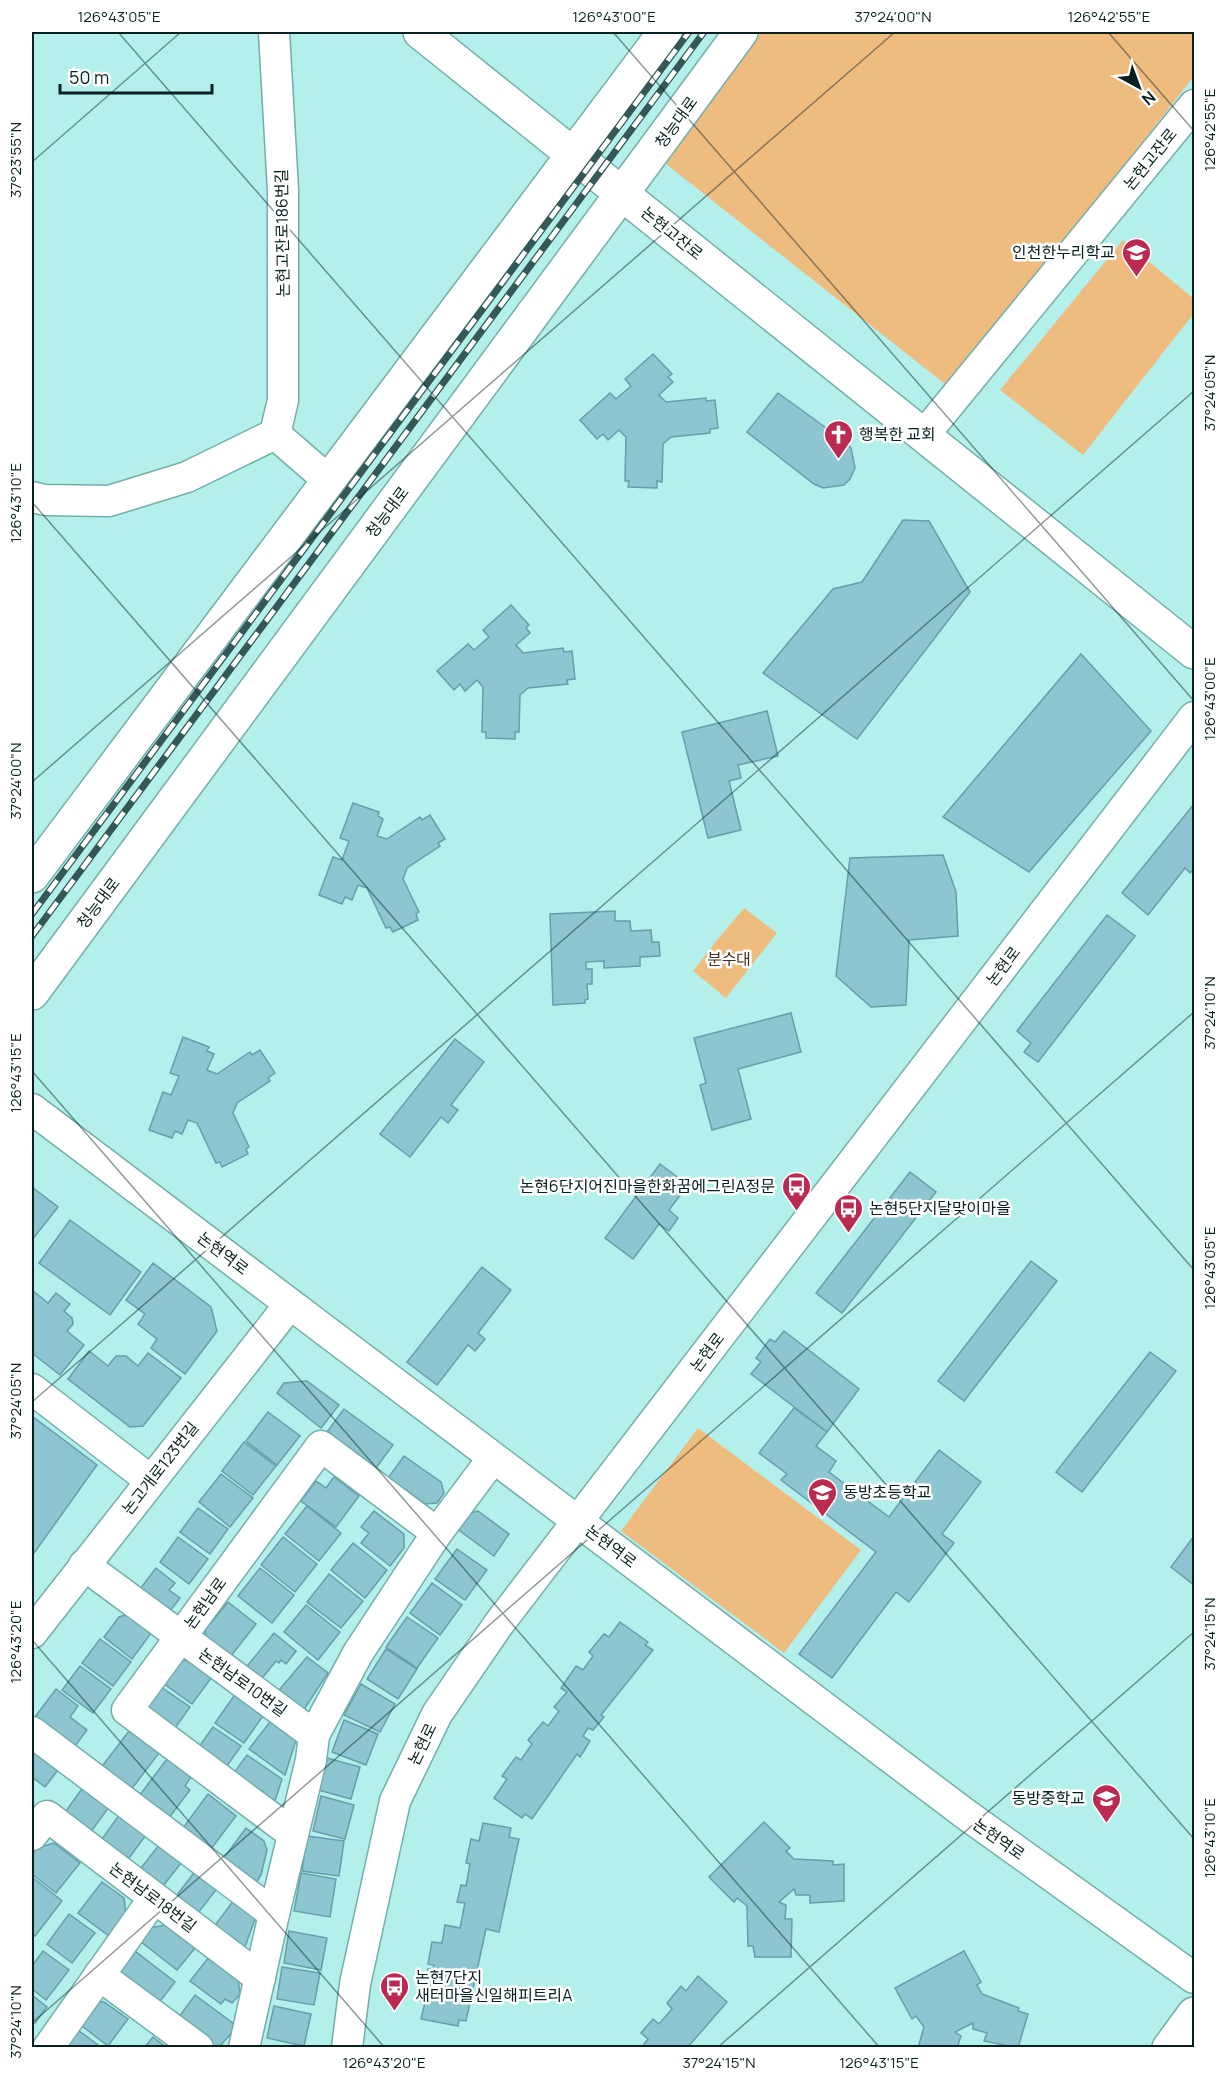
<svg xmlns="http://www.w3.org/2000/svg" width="1226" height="2079" font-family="Manrope,'Noto Sans KR',sans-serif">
<rect width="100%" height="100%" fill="#b3efeb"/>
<g fill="#efbc80">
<polygon points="760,32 1194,32 1194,76 1058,251 945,384 666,164"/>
<polygon points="1123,240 1194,299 1194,313 1083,455 1000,390"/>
<polygon points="744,908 777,933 726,998 693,971 717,940"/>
<polygon points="698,1428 861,1550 784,1653 621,1531"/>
</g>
<g fill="#8dc6d1" stroke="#669ea9" stroke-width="1.5">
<polygon points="653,354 672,374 668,377 673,382 659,395 666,402 706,398 706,401 715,400 718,428 710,429 710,433 671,437 663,444 662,482 657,481 657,488 628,487 629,481 625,481 626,437 619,430 608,440 603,434 597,439 580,420 610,393 616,399 631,386 625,379"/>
<polygon points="778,393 847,443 851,448 855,468 850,479 844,485 823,488 814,484 747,432"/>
<polygon points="903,520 929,521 970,592 857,739 763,673 833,589 862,582"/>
<polygon points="511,605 529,625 526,628 530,633 516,645 523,653 563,648 564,652 572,651 575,679 567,680 568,684 528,688 520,695 519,732 515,732 515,739 486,738 486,732 482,732 483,687 477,680 465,691 460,684 454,690 437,671 468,644 474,650 489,637 483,630"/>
<polygon points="1081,654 1151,731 1029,872 943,817"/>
<polygon points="767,711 778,756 738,765 741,778 729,781 741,830 708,838 682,732"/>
<polygon points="353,803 379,812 378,816 383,819 377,836 387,839 420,817 422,820 430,815 445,839 438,843 440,846 407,868 403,879 419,912 416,914 418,920 393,932 390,927 386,928 367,888 358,885 352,900 345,897 342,904 319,895 333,857 342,860 349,841 340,838"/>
<polygon points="1194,804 1194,868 1190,873 1185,868 1148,915 1122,893"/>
<polygon points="943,855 956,892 958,936 909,940 906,1005 871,1007 836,976 850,858"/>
<polygon points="615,911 615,921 630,921 631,931 651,930 652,942 659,942 660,956 640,957 640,966 604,968 604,961 586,962 586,969 592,969 592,984 587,984 588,999 585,1000 585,1003 553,1005 550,914"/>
<polygon points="1107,915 1135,936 1038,1062 1024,1052 1031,1043 1017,1031"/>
<polygon points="791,1013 801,1052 738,1069 751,1119 712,1130 700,1085 706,1083 694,1038"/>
<polygon points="183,1037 209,1047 207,1051 214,1054 207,1070 217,1074 250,1052 252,1055 260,1050 275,1073 268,1078 270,1081 237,1103 233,1113 249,1147 246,1149 248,1154 222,1167 220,1162 216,1163 197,1123 188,1120 182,1134 175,1131 172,1138 149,1130 163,1092 171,1095 179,1076 170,1073"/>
<polygon points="455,1039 484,1062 451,1105 458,1110 448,1123 441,1117 410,1157 380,1134"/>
<polygon points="660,1164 688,1185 669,1210 678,1218 669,1231 659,1224 633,1259 605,1238"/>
<polygon points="910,1172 936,1192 842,1313 816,1293"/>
<polygon points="32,1187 58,1207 32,1240"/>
<polygon points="70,1220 141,1272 110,1315 39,1263"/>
<polygon points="1031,1261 1057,1281 964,1401 938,1381"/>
<polygon points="153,1263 211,1307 217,1331 185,1374 151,1348 157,1339 138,1324 145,1314 126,1300"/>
<polygon points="482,1267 511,1290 478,1333 485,1339 475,1351 468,1345 437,1385 407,1362"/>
<polygon points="32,1290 48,1303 56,1293 70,1304 64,1311 72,1318 73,1324 67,1331 84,1345 60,1375 32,1353"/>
<polygon points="784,1331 859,1389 827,1432 751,1374 761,1362 756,1358 770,1339 775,1342"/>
<polygon points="89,1351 108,1366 116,1356 126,1356 138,1366 148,1353 181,1378 143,1426 130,1427 68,1379"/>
<polygon points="1150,1352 1176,1371 1082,1492 1056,1472"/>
<polygon points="307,1381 339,1405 321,1428 277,1393 284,1383"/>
<polygon points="794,1408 827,1432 816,1446 836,1461 829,1472 889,1517 939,1450 981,1482 942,1534 954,1543 909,1602 896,1592 832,1678 799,1654 876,1552 781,1480 787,1474 759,1453"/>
<polygon points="344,1409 393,1445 376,1468 327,1432"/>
<polygon points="268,1412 300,1436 277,1465 246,1441"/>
<polygon points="32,1416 97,1465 32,1556"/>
<polygon points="244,1442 276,1466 253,1495 222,1471"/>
<polygon points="404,1456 441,1482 444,1493 437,1503 426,1504 388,1478"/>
<polygon points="221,1474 253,1498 230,1527 199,1502"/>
<polygon points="334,1477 359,1496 336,1527 301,1501 316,1481 326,1488"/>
<polygon points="307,1506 341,1533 319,1561 285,1534"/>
<polygon points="198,1508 228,1529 210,1554 180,1532"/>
<polygon points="374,1511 404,1534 404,1548 390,1566 361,1543 369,1533 361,1527"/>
<polygon points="478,1511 509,1534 494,1556 456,1528 466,1514"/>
<polygon points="1194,1536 1194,1585 1171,1567"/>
<polygon points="178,1537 208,1559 189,1584 160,1562"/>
<polygon points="283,1537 317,1564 295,1592 261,1565"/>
<polygon points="353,1543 387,1570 365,1598 331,1570"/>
<polygon points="457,1549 487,1570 465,1600 435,1579"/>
<polygon points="156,1568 175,1583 169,1590 180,1598 167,1615 137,1593"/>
<polygon points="260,1568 294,1595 272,1623 238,1596"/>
<polygon points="329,1574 363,1601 341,1628 307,1602"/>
<polygon points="432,1583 462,1605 440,1635 410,1613"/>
<polygon points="228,1602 256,1624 227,1661 207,1645 205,1630"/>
<polygon points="306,1605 340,1632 318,1660 284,1632"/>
<polygon points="128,1614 152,1632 132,1659 104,1637 119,1617"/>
<polygon points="407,1617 438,1638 417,1668 386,1647"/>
<polygon points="620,1622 648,1642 645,1645 653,1650 601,1715 604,1717 593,1730 588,1728 583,1736 590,1741 580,1757 577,1754 532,1819 525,1814 522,1818 494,1798 507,1779 502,1776 516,1757 521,1760 532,1744 528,1740 543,1722 548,1726 559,1711 554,1707 567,1692 561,1688 576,1666 583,1670 593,1656 589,1652 604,1634 609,1637"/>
<polygon points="274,1633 296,1651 286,1664 281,1660 279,1663 276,1661 259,1682 244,1670"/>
<polygon points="100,1639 131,1662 113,1686 82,1663"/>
<polygon points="386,1649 417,1669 398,1699 367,1679"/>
<polygon points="307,1657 328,1673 305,1708 295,1713 275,1695"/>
<polygon points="194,1658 215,1673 192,1704 163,1683 179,1662"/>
<polygon points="80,1666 111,1689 93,1713 62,1690"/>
<polygon points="361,1684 395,1704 380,1732 344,1715"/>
<polygon points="161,1687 190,1707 170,1735 144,1710"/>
<polygon points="56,1689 78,1706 70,1717 87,1730 69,1754 32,1721"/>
<polygon points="236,1693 265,1713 244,1743 215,1723"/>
<polygon points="273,1718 296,1740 285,1775 249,1749"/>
<polygon points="344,1720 378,1734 366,1765 332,1752"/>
<polygon points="213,1727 241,1746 224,1770 196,1751"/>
<polygon points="129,1731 159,1753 130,1791 100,1769"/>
<polygon points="32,1743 61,1766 45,1787 32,1777"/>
<polygon points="247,1755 282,1779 275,1801 268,1796 266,1801 231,1777"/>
<polygon points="327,1758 360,1767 351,1799 318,1790"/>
<polygon points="167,1759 191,1777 185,1786 190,1790 169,1818 139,1796"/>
<polygon points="86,1783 112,1803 87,1837 61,1818"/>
<polygon points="208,1794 236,1816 211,1849 183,1828"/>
<polygon points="321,1796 354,1805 345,1839 313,1831"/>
<polygon points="122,1811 149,1831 123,1866 100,1842"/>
<polygon points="764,1822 790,1848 786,1851 794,1859 833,1861 833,1865 844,1864 844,1901 810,1903 810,1895 796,1895 794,1889 779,1902 786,1905 785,1919 792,1919 791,1957 755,1957 753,1946 748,1946 747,1906 737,1898 734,1902 709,1877"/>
<polygon points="483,1823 511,1828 509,1837 519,1839 499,1932 486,1929 466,2021 459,2020 458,2026 421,2019 425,2002 416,1999 420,1980 426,1981 428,1969 433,1970 434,1965 428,1964 432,1942 442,1943 445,1925 460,1928 465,1903 457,1902 461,1885 466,1886 470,1864 466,1863 471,1839 479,1841"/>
<polygon points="246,1828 264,1841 267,1850 261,1875 256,1883 223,1859"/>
<polygon points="307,1836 344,1841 339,1876 302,1871"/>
<polygon points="54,1843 80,1863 56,1893 32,1874 32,1855 37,1848"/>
<polygon points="159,1845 181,1863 160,1890 137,1873"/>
<polygon points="197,1869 219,1886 195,1917 173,1900"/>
<polygon points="301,1873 336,1879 330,1917 294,1911"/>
<polygon points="32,1877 62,1901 35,1936 32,1933"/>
<polygon points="102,1882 124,1898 126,1915 109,1936 78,1913"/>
<polygon points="234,1900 256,1916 245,1947 235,1951 210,1932"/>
<polygon points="69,1914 95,1933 72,1963 47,1944"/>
<polygon points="165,1925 195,1948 177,1970 140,1941 150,1928"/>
<polygon points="289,1931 327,1938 321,1970 284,1963"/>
<polygon points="131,1948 175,1982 155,2008 123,1983 120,1962"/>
<polygon points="43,1951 69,1970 46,2000 32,1989 32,1966"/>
<polygon points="964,1951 981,1982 977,1985 982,1994 1019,2008 1018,2011 1028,2014 1018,2048 984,2041 987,2033 973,2029 973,2023 955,2032 961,2036 957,2048 918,2048 924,2027 916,2016 912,2019 895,1988"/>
<polygon points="209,1957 238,1979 240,1994 232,2003 225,1999 221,2004 190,1981"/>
<polygon points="282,1967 320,1973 314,2005 277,1999"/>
<polygon points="698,1976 727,2002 687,2048 641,2048 648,2039 641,2033 653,2019 659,2024 672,2009 667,2003 681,1986 686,1991"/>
<polygon points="32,1995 47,2007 35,2023 32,2023"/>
<polygon points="195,1995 234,2024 234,2030 221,2045 202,2048 173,2025"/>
<polygon points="93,2002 104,2002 128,2019 108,2046 78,2023"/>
<polygon points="274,2006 311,2014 304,2046 267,2038"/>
<polygon points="74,2027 102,2048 62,2048"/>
<polygon points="153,2037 167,2048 144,2048"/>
</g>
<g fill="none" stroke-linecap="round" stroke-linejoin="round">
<defs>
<g id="minor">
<polyline points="274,32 283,190 283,400 275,434"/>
<polyline points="924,435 1194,105"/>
<polyline points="32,497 45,500 109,501 187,477 275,434 328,480"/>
<polyline points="32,1109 964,1813 1194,1978"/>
<polyline points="32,1389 150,1480"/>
<polyline points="84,1565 314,1735"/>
<polyline points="32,1633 290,1304"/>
<polyline points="32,1732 274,1914"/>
<polyline points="293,1834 127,1710 321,1446 437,1533"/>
<polyline points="32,1835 47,1816 260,1978"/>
<polyline points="99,1975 198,2048"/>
<polyline points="48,2048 154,1898"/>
<polyline points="244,2048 274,1914 311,1760 314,1735 358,1653 437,1533 493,1458"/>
<polyline points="347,2048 355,1984 395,1801 437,1714 498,1625 1194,717"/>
</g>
<g id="major">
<polyline points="420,32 1194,652"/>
<polyline points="32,876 665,32"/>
<polyline points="32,993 741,32"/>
<polyline points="1169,2048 1194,2014"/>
</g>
</defs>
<use href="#minor" stroke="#74aeaa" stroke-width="33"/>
<use href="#major" stroke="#74aeaa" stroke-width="36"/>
<use href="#minor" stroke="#fff" stroke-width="30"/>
<use href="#major" stroke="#fff" stroke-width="33"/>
<defs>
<g id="rail">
<polyline points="32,914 689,32"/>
<polyline points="32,936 704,32"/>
</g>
</defs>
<use href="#rail" stroke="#355755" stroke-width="7"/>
<use href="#rail" stroke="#fff" stroke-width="4.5" stroke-dasharray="14" stroke-linecap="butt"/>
</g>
<path fill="none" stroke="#08201f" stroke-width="1.5" stroke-opacity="0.45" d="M 118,32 L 1194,1270M 613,32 L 1194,701M 1108,32 L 1194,131M 32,162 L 181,32M 32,502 L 1194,1839M 32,782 L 895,32M 32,1071 L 880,2048M 32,1402 L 1194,391M 32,1640 L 385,2048M 32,2023 L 1194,1012M 717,2048 L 1194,1632"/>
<defs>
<symbol id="school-pin" viewBox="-11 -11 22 30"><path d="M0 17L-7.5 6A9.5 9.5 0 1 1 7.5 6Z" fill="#bb2b51" stroke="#fff"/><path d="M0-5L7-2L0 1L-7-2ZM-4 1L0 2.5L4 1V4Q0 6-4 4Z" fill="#fff"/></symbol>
<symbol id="church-pin" viewBox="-11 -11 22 30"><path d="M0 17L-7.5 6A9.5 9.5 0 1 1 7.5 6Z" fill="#bb2b51" stroke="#fff"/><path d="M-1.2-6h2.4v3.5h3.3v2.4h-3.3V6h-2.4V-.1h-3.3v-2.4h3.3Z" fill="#fff"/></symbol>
<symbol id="bus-pin" viewBox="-11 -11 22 30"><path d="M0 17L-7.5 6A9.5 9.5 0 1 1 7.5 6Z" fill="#bb2b51" stroke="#fff"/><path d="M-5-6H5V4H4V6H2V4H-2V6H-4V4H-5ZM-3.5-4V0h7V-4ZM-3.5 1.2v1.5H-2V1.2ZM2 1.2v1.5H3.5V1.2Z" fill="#fff"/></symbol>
</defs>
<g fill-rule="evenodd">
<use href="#school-pin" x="1120" y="236" width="33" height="45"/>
<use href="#church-pin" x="822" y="418" width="33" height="45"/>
<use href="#bus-pin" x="780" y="1170" width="33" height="45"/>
<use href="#bus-pin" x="832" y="1192" width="33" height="45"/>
<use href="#school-pin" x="806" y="1476" width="33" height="45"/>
<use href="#school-pin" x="1090" y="1782" width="33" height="45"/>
<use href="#bus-pin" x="378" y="1970" width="33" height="45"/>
</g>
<g text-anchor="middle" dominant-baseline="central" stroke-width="5" stroke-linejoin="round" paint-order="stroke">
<g font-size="16" fill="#08201f" stroke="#fff">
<text transform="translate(676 122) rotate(-54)">청능대로</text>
<text transform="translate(1150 159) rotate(-51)">논현고잔로</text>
<text transform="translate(282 233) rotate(-91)">논현고잔로186번길</text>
<text transform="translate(672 233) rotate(39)">논현고잔로</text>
<text transform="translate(387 512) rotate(-53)">청능대로</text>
<text transform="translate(98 903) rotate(-53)">청능대로</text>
<text transform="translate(1003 966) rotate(-53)">논현로</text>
<text transform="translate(223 1253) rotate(37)">논현역로</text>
<text transform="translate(707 1352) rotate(-53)">논현로</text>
<text transform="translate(160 1468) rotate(-52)">논고개로123번길</text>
<text transform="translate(611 1546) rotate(37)">논현역로</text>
<text transform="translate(205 1603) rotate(-54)">논현남로</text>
<text transform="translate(243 1682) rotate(36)">논현남로10번길</text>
<text transform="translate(422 1744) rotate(-64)">논현로</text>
<text transform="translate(999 1839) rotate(35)">논현역로</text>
<text transform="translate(153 1897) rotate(37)">논현남로18번길</text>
</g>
<g font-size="16" fill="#08201f" stroke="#fff" text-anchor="start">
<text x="1115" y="252" text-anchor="end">인천한누리학교</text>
<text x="859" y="434">행복한 교회</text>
<text x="775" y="1186" text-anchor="end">논현6단지어진마을한화꿈에그린A정문</text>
<text x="869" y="1208">논현5단지달맞이마을</text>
<text x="843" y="1492">동방초등학교</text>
<text x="1085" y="1798" text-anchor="end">동방중학교</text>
<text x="415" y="1977">논현7단지<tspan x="415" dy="18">새터마을신일해피트리A</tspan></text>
</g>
<g font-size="16" fill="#423320" stroke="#fff">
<text x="729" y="959">분수대</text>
</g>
</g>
<rect width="1226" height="2079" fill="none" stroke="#ffffff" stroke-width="66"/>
<g transform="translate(1139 87) rotate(139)" stroke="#ffffff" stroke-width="4.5" paint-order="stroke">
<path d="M0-4.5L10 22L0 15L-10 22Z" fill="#08201f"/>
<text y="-9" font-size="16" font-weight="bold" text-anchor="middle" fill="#08201f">N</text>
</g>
<path d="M60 84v9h152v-9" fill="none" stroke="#08201f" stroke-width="3"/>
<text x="69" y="84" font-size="18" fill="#08201f" stroke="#ffffff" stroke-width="4.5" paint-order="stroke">50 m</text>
<rect x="33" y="33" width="1160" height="2013" fill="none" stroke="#08201f" stroke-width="2"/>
<g font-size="15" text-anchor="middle" fill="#08201f">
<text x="119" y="22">126°43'05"E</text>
<text x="614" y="22">126°43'00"E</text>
<text x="893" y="22">37°24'00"N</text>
<text x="1109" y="22">126°42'55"E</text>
<text transform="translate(1210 130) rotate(-90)" y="5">126°42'55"E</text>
<text transform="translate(16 160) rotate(-90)" y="5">37°23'55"N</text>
<text transform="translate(1210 393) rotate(-90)" y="5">37°24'05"N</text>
<text transform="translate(16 503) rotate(-90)" y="5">126°43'10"E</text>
<text transform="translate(1210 699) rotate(-90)" y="5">126°43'00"E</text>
<text transform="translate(16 781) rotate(-90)" y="5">37°24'00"N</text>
<text transform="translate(1210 1013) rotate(-90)" y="5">37°24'10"N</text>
<text transform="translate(16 1073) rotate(-90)" y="5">126°43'15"E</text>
<text transform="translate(1210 1268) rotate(-90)" y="5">126°43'05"E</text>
<text transform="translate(16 1401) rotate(-90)" y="5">37°24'05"N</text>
<text transform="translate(1210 1634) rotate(-90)" y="5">37°24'15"N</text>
<text transform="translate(16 1642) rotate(-90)" y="5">126°43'20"E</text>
<text transform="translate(1210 1838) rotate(-90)" y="5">126°43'10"E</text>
<text transform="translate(16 2022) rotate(-90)" y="5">37°24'10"N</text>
<text x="384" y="2068">126°43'20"E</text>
<text x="719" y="2068">37°24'15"N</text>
<text x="879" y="2068">126°43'15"E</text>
</g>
</svg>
